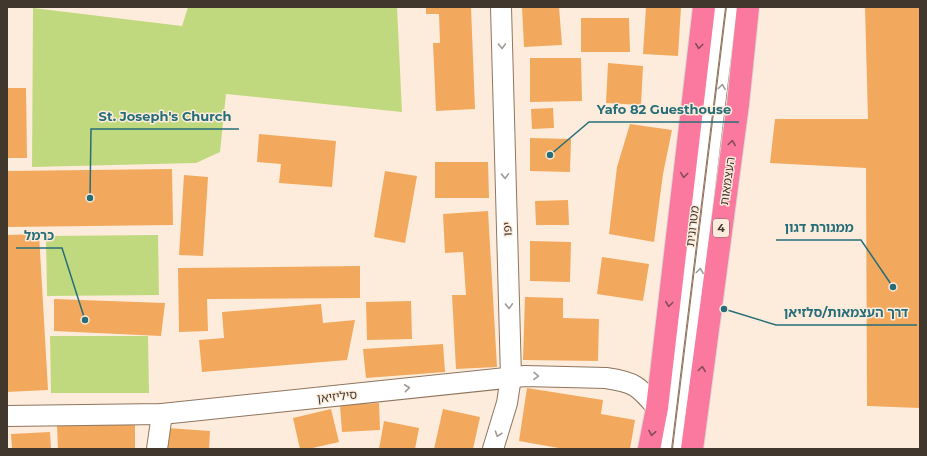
<svg xmlns="http://www.w3.org/2000/svg" width="927" height="456" font-family="Montserrat,'Noto Sans Hebrew',sans-serif">
<rect width="100%" height="100%" fill="#fdecdc"/>
<g fill="#c1d97e">
<polygon points="188,7 397,7 402,112 226,94 220,152 196,163 32,167 33,8 182,26"/>
<polygon points="158,235 159,295 47,296 46,236"/>
<polygon points="50,336 148,336 149,393 51,393"/>
</g>
<g fill="#f2a95d">
<polygon points="426,7 471,7 475,109 436,111 433,43 440,43 439,14 426,14"/>
<polygon points="522,7 559,7 562,45 524,47"/>
<polygon points="646,7 681,7 678,56 643,54"/>
<polygon points="865,7 920,7 920,408 867,406 866,168 770,163 775,119 868,119"/>
<polygon points="581,18 629,18 630,52 581,52"/>
<polygon points="530,58 581,58 582,101 530,102"/>
<polygon points="608,63 643,66 641,105 606,103"/>
<polygon points="7,88 26,88 27,158 7,158"/>
<polygon points="553,108 554,128 532,129 531,109"/>
<polygon points="630,124 672,130 663,174 654,242 609,234 617,167"/>
<polygon points="259,134 336,141 332,187 279,183 281,164 257,162"/>
<polygon points="530,138 571,139 570,172 530,171"/>
<polygon points="435,162 488,162 489,198 435,198"/>
<polygon points="172,169 173,225 7,227 7,171"/>
<polygon points="385,171 417,176 405,243 374,237"/>
<polygon points="184,175 208,177 203,256 179,255"/>
<polygon points="568,200 569,225 536,225 535,201"/>
<polygon points="488,211 497,367 456,369 452,295 466,295 463,252 445,253 443,214"/>
<polygon points="39,234 48,390 7,392 7,235"/>
<polygon points="530,241 571,242 570,282 530,281"/>
<polygon points="602,257 649,264 643,301 597,294"/>
<polygon points="360,266 360,298 207,299 208,331 179,332 178,268"/>
<polygon points="525,297 563,298 563,318 599,319 598,361 523,360"/>
<polygon points="54,299 165,303 161,336 54,331"/>
<polygon points="411,301 412,339 367,340 366,302"/>
<polygon points="321,304 323,323 355,320 347,360 202,372 199,340 224,338 222,312"/>
<polygon points="443,344 445,372 366,378 363,349"/>
<polygon points="527,388 603,400 601,414 635,420 630,449 564,449 519,441"/>
<polygon points="379,403 380,430 342,432 340,405"/>
<polygon points="331,409 339,442 308,449 300,449 293,418"/>
<polygon points="443,409 480,417 473,449 434,449"/>
<polygon points="384,421 419,428 415,449 379,449"/>
<polygon points="135,424 135,449 58,449 57,425"/>
<polygon points="168,428 210,431 209,449 167,449"/>
<polygon points="50,432 51,449 12,449 11,434"/>
</g>
<g fill="none" stroke-linecap="round" stroke-linejoin="round">
<defs>
<g id="lane">
<polyline points="666,449 720,7"/>
<polyline points="678,449 732,7"/>
</g>
<g id="street">
<path d="M 7,416 L 162,414 L 525,376 L 606,378 C 634,382 639,386 657,408"/>
<polyline points="157,449 162,414"/>
<polyline points="493,449 507,403 511,377 501,7"/>
</g>
<g id="highway">
<polyline points="649,449 657,408 704,7"/>
<polyline points="692,449 738,104 748,7"/>
</g>
</defs>
<use href="#lane" stroke="#8e755e" stroke-width="12"/>
<use href="#street" stroke="#8e755e" stroke-width="22"/>
<use href="#highway" stroke="#d9d7d5" stroke-width="24"/>
<use href="#lane" stroke="#fff" stroke-width="10"/>
<use href="#street" stroke="#fff" stroke-width="20"/>
<use href="#highway" stroke="#fb789f" stroke-width="22"/>
</g>
<defs><path id="oneway-chevron" d="M-2-3.5L2.5 0L-2 3.5" fill="none" stroke-width="1.6" stroke-linecap="round" stroke-linejoin="round"/></defs>
<g stroke="#a09b96">
<use href="#oneway-chevron" transform="translate(502 46) rotate(88)"/>
<use href="#oneway-chevron" transform="translate(722 87) rotate(-83)"/>
<use href="#oneway-chevron" transform="translate(505 176) rotate(88)"/>
<use href="#oneway-chevron" transform="translate(700 271) rotate(-83)"/>
<use href="#oneway-chevron" transform="translate(509 306) rotate(88)"/>
<use href="#oneway-chevron" transform="translate(536 376) rotate(1)"/>
<use href="#oneway-chevron" transform="translate(407 388) rotate(-6)"/>
<use href="#oneway-chevron" transform="translate(498 434) rotate(109)"/>
</g>
<g stroke="#834e55">
<use href="#oneway-chevron" transform="translate(699 46) rotate(97)"/>
<use href="#oneway-chevron" transform="translate(732 143) rotate(-82)"/>
<use href="#oneway-chevron" transform="translate(684 175) rotate(97)"/>
<use href="#oneway-chevron" transform="translate(669 304) rotate(97)"/>
<use href="#oneway-chevron" transform="translate(702 369) rotate(-82)"/>
<use href="#oneway-chevron" transform="translate(652 433) rotate(101)"/>
</g>
<g text-anchor="middle" dominant-baseline="central" stroke-width="3" stroke-linejoin="round" paint-order="stroke">
<rect fill="#fdecdc" stroke="#7a6d62" stroke-width="1" x="713" y="219" width="16" height="18" rx="3"/>
<g font-size="11" font-weight="bold" fill="#42372d">
<text x="721" y="228">4</text>
</g>
<g font-size="12" fill="#42372d" stroke="#fdecdc">
<text transform="translate(727 181) rotate(-82)">העצמאות</text>
<text transform="translate(692 226) rotate(-83)">מטרונית</text>
<text transform="translate(507 229) rotate(-92)">יפו</text>
<text transform="translate(337 396) rotate(-6)">סיליזיאן</text>
</g>
</g>
<path fill="none" stroke="#256e78" stroke-width="1.5" d="M550 155L589 122H739M90 198L91 129H239M893 287L861 240H776M85 320L62 248H16M724 309L776 325H917"/>
<g fill="#256e78" stroke="#fdecdc" stroke-width="1.5">
<circle cx="550" cy="155" r="4"/>
<circle cx="90" cy="198" r="4"/>
<circle cx="893" cy="287" r="4"/>
<circle cx="85" cy="320" r="4"/>
<circle cx="724" cy="309" r="4"/>
</g>
<g font-size="13" text-anchor="middle" font-weight="bold" fill="#256e78" stroke="#fdecdc" stroke-width="3" stroke-linejoin="round" paint-order="stroke">
<text x="664" y="114">Yafo 82 Guesthouse</text>
<text x="165" y="121">St. Joseph's Church</text>
<text x="819" y="232">ממגורת דגון</text>
<text x="39" y="240">כרמל</text>
<text x="846" y="317">דרך העצמאות/סלזיאן</text>
</g>
<rect width="927" height="456" fill="none" stroke="#42372d" stroke-width="16"/>
</svg>
